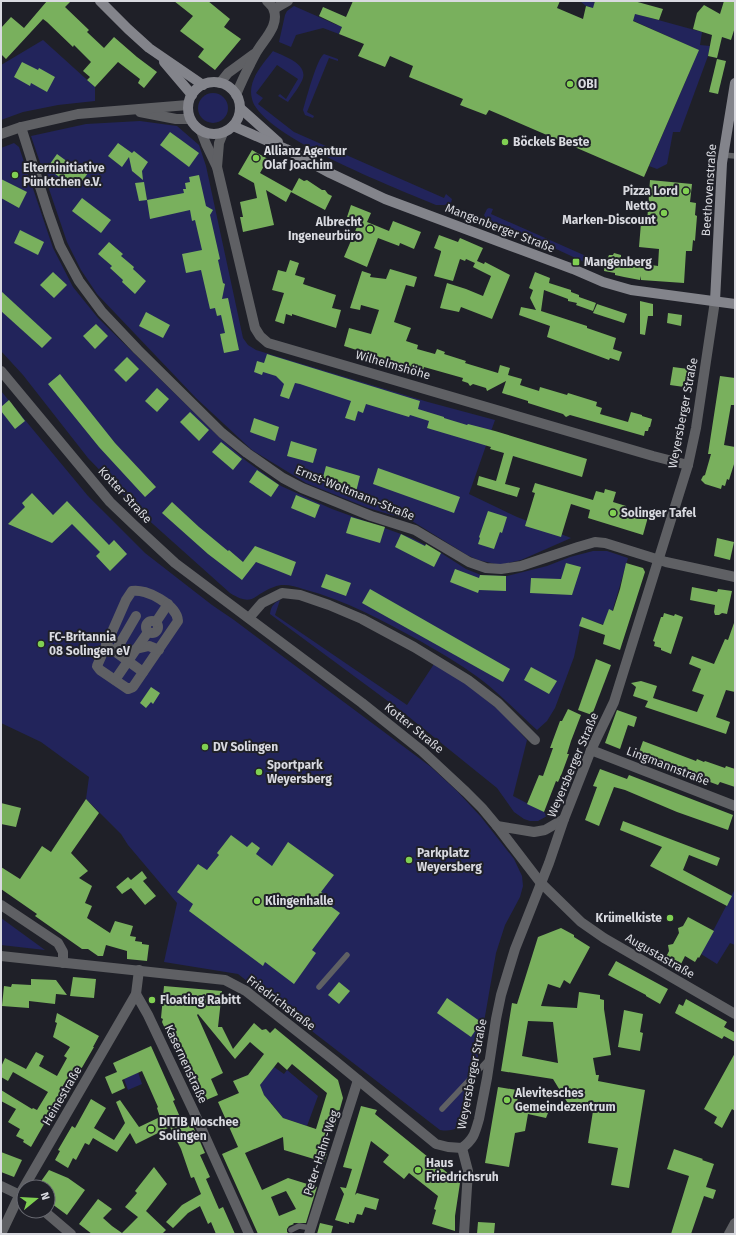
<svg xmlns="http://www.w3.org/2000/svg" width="736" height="1235" font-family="'Fira Sans',sans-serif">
<rect width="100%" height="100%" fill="#1f2028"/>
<g fill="#22245b">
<polygon points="580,1 589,1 702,32 700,45 710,46 708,56 680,132 673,132 667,164 657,169 649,166 692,66 696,49 634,21 586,6"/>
<polygon points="294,6 337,25 346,17 339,34 323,28 296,35 291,47 279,42 285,15 287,11"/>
<polygon points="43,40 95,87 95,101 58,105 23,112 1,120 1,65"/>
<path d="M 273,51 C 283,56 307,63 303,78 C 301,85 292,96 288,102 L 278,96 L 280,94 L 286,99 L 298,79 L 277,65 L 256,93 L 263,98 L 258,104 L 294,132 L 444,198 L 446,194 L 452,199 L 451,203 L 444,205 L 436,205 C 400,190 260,136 252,99 C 247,81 262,65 273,51 Z"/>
<path d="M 324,54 L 338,59 L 338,61 L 329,58 L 307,112 L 314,116 L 313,118 L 305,115 L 303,110 C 306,100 317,58 324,54 Z"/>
<circle cx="213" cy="108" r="15"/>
<polygon points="140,121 177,126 199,145 206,166 243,338 248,345 256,350 428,402 495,420 469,494 517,517 571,538 521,560 500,565 478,560 467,555 412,521 368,508 306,483 252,450 196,398 97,294 81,270 67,242 31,136 86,124"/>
<path d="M 14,143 L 19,147 L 53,248 L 73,287 L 98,318 L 218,436 L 245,460 L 281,486 L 332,509 L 412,538 L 441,553 L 466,569 L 481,575 L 507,576 L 547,566 L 570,557 L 593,551 L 607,551 L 628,558 L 608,626 L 582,618 L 574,657 L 555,708 L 547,721 L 537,730 C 520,715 505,699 488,685 C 467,668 444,655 422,642 C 384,621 345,600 303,589 C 294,586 283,583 274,587 C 253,594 254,608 230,593 L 144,516 L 88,458 L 23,375 L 1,351 L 1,148 Z"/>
<polygon points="489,208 493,209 491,214 586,256 584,262 539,241 487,220 484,215 487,209"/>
<path d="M 1,391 L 88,496 L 145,553 L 212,605 L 234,620 L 431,767 L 457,791 L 481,817 L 514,859 L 522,876 L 523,886 L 520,897 L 505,925 L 496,953 L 471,1097 C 467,1116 464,1134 440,1130 L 238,974 L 164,962 L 177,903 L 128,845 L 121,834 L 86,799 L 89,777 L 41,742 L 1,723 Z"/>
<path d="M 280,600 L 275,615 L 407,705 L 434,664 L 460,679 L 500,711 L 527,740 L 513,796 L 544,812 L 547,816 L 538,821 L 530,821 L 524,819 L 514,812 L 497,788 L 404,713 L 270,614 C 271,606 274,603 280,600 Z"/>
<polygon points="735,889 735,945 730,943 717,964 701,954"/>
<polygon points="1,918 45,950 1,945"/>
<polygon points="274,1067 284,1074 287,1070 318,1096 307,1126 283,1118 271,1103 268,1103 264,1095 258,1087"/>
<polygon points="138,1072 142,1084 128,1090 124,1079"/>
</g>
<g fill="#79b05d" fill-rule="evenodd">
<polygon points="47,1 71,1 65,7 89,30 87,32 104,48 114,37 137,57 157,72 144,88 138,83 140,79 118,62 95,87 87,80 90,77 83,71 91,62 74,45 73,47 47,22 43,19 6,59 1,54 1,28 11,17 24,28"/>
<polygon points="174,1 208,1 230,19 224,27 241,39 215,70 198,57 204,49 180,31 193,16"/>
<polygon points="353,1 560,1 557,8 583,19 586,6 593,8 595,1 634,1 663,9 659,20 635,14 633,21 699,50 644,177 489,110 486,115 460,105 463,99 409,77 413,66 406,63 390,56 385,67 358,56 364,44 339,34 342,27 319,16 323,7 346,17"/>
<polygon points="724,1 735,1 735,27 731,40 722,37 717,58 708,56 712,35 693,29 697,13 704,5 720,14"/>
<polygon points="717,59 726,61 718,94 709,92"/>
<polygon points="22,62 38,70 39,68 55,77 47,92 31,83 30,86 14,77"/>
<polygon points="170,132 199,153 189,167 160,145"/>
<polygon points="118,143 132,153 134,151 148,162 142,171 143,180 132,171 129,157 122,167 108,156"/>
<polygon points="252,150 268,159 260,173 292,191 299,178 304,181 307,180 322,190 325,190 328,194 332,196 325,210 291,192 286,202 266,190 274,225 243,232 240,217 243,217 240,202 257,198 254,183 238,174"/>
<polygon points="57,154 72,165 74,162 88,173 78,187 64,176 62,179 47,168"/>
<polygon points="199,175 206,206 213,210 210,215 220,259 218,260 223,283 225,284 222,299 228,298 239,350 224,353 220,334 225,333 221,315 217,316 215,308 210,309 201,270 186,273 182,254 202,250 195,220 192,221 190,210 150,219 147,200 184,193 183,189 186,189 185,183 190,182 189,177"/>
<polygon points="1,179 27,192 19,208 1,198"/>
<polygon points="650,180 692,184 690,202 696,203 695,215 697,216 695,241 693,240 692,251 686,251 684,283 641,280 641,276 640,280 624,277 615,275 615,273 604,271 605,264 609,255 613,255 614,253 621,255 621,258 632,259 631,262 658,266 659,249 639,247 641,223 647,223"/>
<polygon points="144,182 147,200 139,201 135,183"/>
<polygon points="82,198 111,220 101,233 72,211"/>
<polygon points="351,205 371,213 367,222 389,231 393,221 421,232 414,249 400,243 399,246 378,238 367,267 344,257 359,222 347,217"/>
<polygon points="20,230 44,242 38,255 14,243"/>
<polygon points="439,235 458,242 460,238 483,248 477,261 484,264 485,262 510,275 492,319 461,307 459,312 440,308 447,283 466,289 483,296 491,276 473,267 475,263 466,259 465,261 460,259 453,281 434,276 441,252 441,251 434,248"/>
<polygon points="109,242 123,254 121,256 134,267 133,269 146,281 135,294 122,282 123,280 110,268 112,266 98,254"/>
<polygon points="290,260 299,263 295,275 305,278 303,284 336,295 332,308 341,310 336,328 292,314 292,316 286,314 284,324 275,321 284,293 272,290 278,270 286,272"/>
<polygon points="390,269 417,277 414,287 406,285 394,322 411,328 406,341 418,345 417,349 435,354 437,349 445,352 444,354 466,361 465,363 498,373 500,365 510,368 508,375 522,379 520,385 539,391 540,387 567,395 568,393 597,402 596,406 602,408 600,414 628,422 631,412 642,415 642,416 652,419 650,427 649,427 648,431 645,431 644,436 570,415 566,417 563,414 528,403 528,401 502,393 506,381 487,391 486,388 473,384 470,386 468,383 462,381 463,378 424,367 423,370 420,370 344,346 349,328 371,334 379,310 361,305 360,310 350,308 362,271 371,274 370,277 386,279"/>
<polygon points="53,272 67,285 54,298 40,285"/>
<polygon points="535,272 550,278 549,283 571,290 571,292 579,295 579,297 596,303 593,311 576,305 577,303 568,301 568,299 544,290 541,311 587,326 587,328 616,338 613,349 622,352 619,361 610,358 609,360 547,337 550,326 519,315 521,307 536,310 530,298 533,290 529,288"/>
<polygon points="1,291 52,338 42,348 1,311"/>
<polygon points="640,301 653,304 653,316 648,316 645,335 640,334"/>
<polygon points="597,304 627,314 624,323 593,313"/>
<polygon points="146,312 170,325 163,338 139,326"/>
<polygon points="668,313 682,315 681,326 667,323"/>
<polygon points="96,324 108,336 95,349 83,336"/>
<polygon points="267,354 420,401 418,409 444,417 444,418 467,425 468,424 495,431 587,459 582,477 513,456 505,484 520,488 517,497 477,485 479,476 496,481 504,453 490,449 491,447 427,428 429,421 410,415 409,417 366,404 363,413 358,411 355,421 345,418 351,401 300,384 295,383 289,399 280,396 284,384 276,376 263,372 262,375 254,372 257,361 264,363"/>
<polygon points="127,357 139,369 126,382 114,370"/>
<polygon points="673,367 688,369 684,387 670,385"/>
<polygon points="60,374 115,443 156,487 145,497 99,447 48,384"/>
<polygon points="720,376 735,378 735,405 731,405 724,445 735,447 735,461 729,480 727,479 725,486 722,485 721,489 705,484 701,480 703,476 705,475 711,454 708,454"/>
<polygon points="157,388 169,399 157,412 145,401"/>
<polygon points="9,400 25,421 15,429 1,411 1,407"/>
<polygon points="190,412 209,430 199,441 180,422"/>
<polygon points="254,418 279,427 275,441 250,432"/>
<polygon points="291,441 317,449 313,463 287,456"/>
<polygon points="221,442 242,459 233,470 212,452"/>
<polygon points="326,466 360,476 356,492 322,481"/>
<polygon points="378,468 460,497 454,513 373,484"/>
<polygon points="257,470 279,485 271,497 249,482"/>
<polygon points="535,483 593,500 596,491 604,493 605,489 616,492 613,502 626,506 625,509 648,517 643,535 588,518 590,510 571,504 561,537 525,526 535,493 532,492"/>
<polygon points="32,493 53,515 67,501 109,545 114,540 127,554 110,571 96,556 100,552 72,524 52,543 8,524 25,507 22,503"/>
<polygon points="296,495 320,505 315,518 291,508"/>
<polygon points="172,502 199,527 228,551 229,550 243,562 255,546 296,562 291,576 256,562 242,580 208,554 162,513"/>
<polygon points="488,511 507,517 502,533 500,532 494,549 478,544 480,538 479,537"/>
<polygon points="351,517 385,527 380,543 346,533"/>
<polygon points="401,534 425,546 426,544 441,553 434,567 395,547"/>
<polygon points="717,538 734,542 730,560 714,556"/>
<polygon points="566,563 581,567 572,595 530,593 531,578 561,579"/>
<polygon points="626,563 643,568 645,572 620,650 603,644 605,635 579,626 582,617 603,625 609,609 613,611 620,589"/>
<polygon points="455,569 479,578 480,575 506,576 506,591 479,590 478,593 450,582"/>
<polygon points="326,574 351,583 346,596 321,587"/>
<polygon points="692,587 717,592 718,589 732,591 727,614 722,613 719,615 715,615 714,612 715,605 690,600"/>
<polygon points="370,589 510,669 503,682 362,603"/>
<polygon points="664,613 674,616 675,614 683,617 671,654 661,650 661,648 654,646 655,642 653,641 661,617 663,617"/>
<polygon points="734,623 735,623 735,692 726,690 716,717 730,722 726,734 645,707 648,701 633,696 636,687 631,683 641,681 657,686 653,698 697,712 704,695 692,691 701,669 689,664 692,656 714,664 725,639 728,640"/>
<polygon points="596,659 611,665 592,715 578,710"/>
<polygon points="531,667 557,681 549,694 524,680"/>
<polygon points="151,687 160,693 153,704 151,702 146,708 140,703"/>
<polygon points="568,709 581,715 571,741 567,754 569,754 562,773 558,782 556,781 544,812 527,804 539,775 543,776 553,748 550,748 560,721 562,721"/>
<polygon points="617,710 637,717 634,727 628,725 620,749 605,743"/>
<polygon points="643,741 696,761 697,759 704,762 705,761 725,768 726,766 735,769 735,787 720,782 718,785 638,755"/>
<polygon points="600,769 627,779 629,775 733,815 728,830 677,812 625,790 614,787 599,826 585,820 597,787 593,786"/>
<polygon points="86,799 99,813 71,853 88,871 79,878 92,886 85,903 92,906 87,918 110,933 115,921 133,926 130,936 136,937 135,941 142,942 142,944 149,945 147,961 127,959 127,951 106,945 103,956 98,956 88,949 82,949 35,916 37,914 1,889 1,867 20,879 42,846 51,852"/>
<polygon points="1,803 21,808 16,827 1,824"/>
<polygon points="623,821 720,858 717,866 689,855 683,870 732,896 727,906 650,866 662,847 620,830"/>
<polygon points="231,835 247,847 252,842 260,848 256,854 272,866 288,842 334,875 321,892 326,895 322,900 340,913 312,950 316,953 294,984 265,962 263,966 189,911 193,904 177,892 198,864 207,870 219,855 217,853"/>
<polygon points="142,871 147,878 143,881 156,896 145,905 131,888 122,894 116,887 128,877 131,880"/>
<polygon points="688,917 714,931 699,958 698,957 695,962 685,956 680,966 675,963 674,966 664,961 669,951 668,945 673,944 679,933 678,928 683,926"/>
<path d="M 561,928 L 574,935 L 574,937 L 590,947 L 570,984 L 564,980 L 560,988 L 548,984 L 541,1006 L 577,1008 L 579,992 L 600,995 L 600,999 L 604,1000 L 604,1009 L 611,1055 L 593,1058 L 596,1075 L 599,1075 L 598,1081 L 645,1090 L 629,1188 L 611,1185 L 618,1148 L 588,1143 L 593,1111 L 581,1109 L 572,1110 L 553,1079 L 501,1071 L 512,1003 L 517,1004 L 538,937 ZM 528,1021 L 553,1022 L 558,1063 L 522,1056 Z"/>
<polygon points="616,961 668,989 660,1004 646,996 646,995 608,975"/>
<polygon points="73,977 96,979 94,998 70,996"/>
<polygon points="31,979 56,980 67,995 56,994 55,1004 29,1001 29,1008 2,1006 4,986 11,987 12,984 31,985"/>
<polygon points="339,982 350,991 339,1004 328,995"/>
<path d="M 164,986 L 222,991 L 218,1027 L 222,1027 L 233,1049 L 254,1023 L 262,1030 L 266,1029 L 270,1033 L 275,1028 L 338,1080 L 343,1098 L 334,1130 L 331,1129 L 324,1153 L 327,1154 L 324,1162 L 284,1150 L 283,1137 L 245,1153 L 262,1190 L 288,1178 L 317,1187 L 306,1223 L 293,1223 L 294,1224 L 289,1226 L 287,1229 L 287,1232 L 290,1234 L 258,1234 L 222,1154 L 238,1147 L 218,1102 L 239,1093 L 233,1081 L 248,1075 L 264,1054 L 250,1042 L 235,1059 L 198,1014 L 197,1015 L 223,1073 L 211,1079 L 218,1095 L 199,1103 L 162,1022 L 163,1019 L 161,1018 ZM 278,1062 L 287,1070 L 292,1064 L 327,1093 L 316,1129 L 283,1118 L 264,1095 L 260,1085 ZM 286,1191 L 296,1209 L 279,1216 L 271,1197 Z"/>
<polygon points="447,998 481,1022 471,1037 437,1013"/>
<polygon points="686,999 727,1022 724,1027 735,1033 735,1042 724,1036 722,1039 675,1013 679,1004 683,1006"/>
<polygon points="624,1010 643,1014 640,1032 643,1033 640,1051 618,1047"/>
<polygon points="57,1013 99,1036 93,1047 94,1047 59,1107 55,1105 31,1147 23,1142 24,1140 16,1136 20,1129 8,1122 16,1109 1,1101 1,1090 32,1109 33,1108 37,1110 48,1092 13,1072 8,1081 1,1077 1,1067 5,1058 26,1069 36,1052 44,1056 39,1066 57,1076 67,1058 64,1056 70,1047 53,1037 57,1023 55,1022"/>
<polygon points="151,1046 175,1100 173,1101 183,1124 185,1125 191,1123 198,1137 205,1153 200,1155 210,1177 206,1179 219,1209 223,1207 235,1234 216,1234 211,1222 208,1224 200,1206 188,1213 173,1228 166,1222 182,1205 201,1194 194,1177 191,1178 181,1149 170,1127 136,1144 130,1133 117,1152 93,1138 89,1145 85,1143 76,1160 73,1158 68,1168 55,1160 60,1151 58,1150 72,1126 75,1128 91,1099 106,1108 94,1128 114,1140 125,1123 116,1102 120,1100 139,1127 160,1117 157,1108 158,1107 142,1071 122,1080 125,1088 112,1094 105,1077 117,1072 113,1063"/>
<polygon points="735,1053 735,1111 732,1109 722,1128 714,1123 717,1117 704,1109"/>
<polygon points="498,1087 517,1090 516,1096 518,1096 517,1103 533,1106 534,1103 547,1105 548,1113 546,1118 528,1114 525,1131 515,1133 509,1167 485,1163"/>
<polygon points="361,1106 377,1110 375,1114 460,1183 455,1216 455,1231 432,1224 436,1210 434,1209 438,1196 409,1173 404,1179 383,1162 389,1155 371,1141 355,1195 357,1193 379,1199 376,1210 365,1207 362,1215 357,1214 354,1223 349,1222 349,1224 335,1220 344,1194 340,1187 346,1188 352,1169 343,1167"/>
<polygon points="674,1149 703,1159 702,1160 714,1164 706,1187 716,1190 713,1199 704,1196 691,1234 671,1234 689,1176 667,1169"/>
<polygon points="1,1152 22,1160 14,1177 1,1172"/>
<polygon points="154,1167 167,1184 146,1211 166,1230 162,1234 92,1234 79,1224 98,1199 112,1209 103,1218 112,1226 122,1233 138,1217 125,1207 137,1193 135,1191"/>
<polygon points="49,1170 68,1178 85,1190 67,1215 48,1201 48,1187 37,1187"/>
<polygon points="478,1222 495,1223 494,1234 477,1234"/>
<polygon points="320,1223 333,1226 331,1234 317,1234"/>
</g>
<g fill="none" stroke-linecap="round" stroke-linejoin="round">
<g stroke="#5f6064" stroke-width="5.5">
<polyline points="723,155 735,156"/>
<polyline points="319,987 347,955"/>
<polyline points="442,1109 489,1059"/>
<polyline points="291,1230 299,1226 311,1228"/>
</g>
<g stroke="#5f6064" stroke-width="10">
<polyline points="274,9 288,1"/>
<polyline points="220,83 228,73 254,54"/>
<path d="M 236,95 C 242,80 249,66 256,53 C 263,40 281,25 273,8 C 272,6 269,3 267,1"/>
<polyline points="21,127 48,212 60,246 79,281 102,312 138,350 222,433 247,453 283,478 302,488 371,516 415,530 469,562 486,568 501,569 521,566 578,547 595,542 605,543 666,562 735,577"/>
<polyline points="201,131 206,144 217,167 255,328 260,336 268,343 653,456 688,465"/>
<polyline points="217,167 219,143 223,133"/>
<path d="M 132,591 C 146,588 177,605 178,621 L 133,687 L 128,689 L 100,670 L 97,666 L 126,600 Z"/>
<polyline points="249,618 262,603 282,593 300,595 329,605 362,619 414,647 468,680 498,703 535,740"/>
<circle cx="152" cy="627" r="6"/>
<polyline points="156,622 168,604"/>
<polyline points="106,645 143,672"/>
<polyline points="136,649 149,646 159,650"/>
<polyline points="115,652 136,616"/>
<polyline points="115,680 148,632"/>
<polyline points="591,750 735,806"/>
<polyline points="540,882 581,922 604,938 735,1014"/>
<polyline points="1,905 58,943 63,952 63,963"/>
<polyline points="136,994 148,1015 193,1110 249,1234"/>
<polyline points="462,1148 468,1171 464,1234"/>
<polyline points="1,1186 24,1197"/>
<polyline points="44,1211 71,1234"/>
<polyline points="1,1234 20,1194 136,994 139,970"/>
<polyline points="309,1234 358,1080"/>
<polyline points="729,1234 735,1223"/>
</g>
<g stroke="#5f6064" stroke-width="10">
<polyline points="140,112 176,119 190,119"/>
<polyline points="1,134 21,127 78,114 188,105"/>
<polyline points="1,371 110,502 134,525 175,563 362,703 422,751 466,792 482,808 497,826 540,882"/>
<polyline points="497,826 534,832 545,830 564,819"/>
<path d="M 1,956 L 225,980 L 246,991 L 335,1061 L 436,1144 L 448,1147 L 462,1148 C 474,1139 475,1133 479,1119 L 487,1078 L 496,1019 L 501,995 L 515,949 L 549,863 L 564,819 L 591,750 L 614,702 L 688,465 L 696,428 L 715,301"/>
</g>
<g stroke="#83848b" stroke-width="10">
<polyline points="100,1 128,29 149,48 203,85"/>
<polyline points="164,62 192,95"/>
<circle cx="214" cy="108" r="26"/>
<polyline points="240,108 278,142"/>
<polyline points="233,126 286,149 330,173 385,199 573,269 603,282 631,290 735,304"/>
<polyline points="715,301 722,163 735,83"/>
</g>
</g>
<g fill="#80d052" stroke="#1f2028" stroke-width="1.5">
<circle cx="570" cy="84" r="4"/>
<circle cx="505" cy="142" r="4"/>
<circle cx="256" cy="158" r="4"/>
<circle cx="15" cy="175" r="4"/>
<circle cx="686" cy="191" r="4"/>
<circle cx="664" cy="213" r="4"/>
<circle cx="370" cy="229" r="4"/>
<rect x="572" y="258" width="8" height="8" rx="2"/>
<circle cx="613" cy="513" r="4"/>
<circle cx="41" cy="644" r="4"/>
<circle cx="205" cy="747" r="4"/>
<circle cx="259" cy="772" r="4"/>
<circle cx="409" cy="860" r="4"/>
<circle cx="257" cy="901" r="4"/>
<circle cx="670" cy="918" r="4"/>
<circle cx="152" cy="1000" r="4"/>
<circle cx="507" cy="1100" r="4"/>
<circle cx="151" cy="1129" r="4"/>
<circle cx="418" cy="1170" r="4"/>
</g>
<g text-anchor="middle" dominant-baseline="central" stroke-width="4" stroke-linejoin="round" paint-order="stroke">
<g font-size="12" font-weight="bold" fill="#d9dae0" stroke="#1f2028" text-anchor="start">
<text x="578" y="84">OBI</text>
<text x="513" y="142">Böckels Beste</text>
<text x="264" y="151">Allianz Agentur<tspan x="264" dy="14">Olaf Joachim</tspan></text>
<text x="23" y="168">Elterninitiative<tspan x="23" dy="14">Pünktchen e.V.</tspan></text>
<text x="678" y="191" text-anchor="end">Pizza Lord</text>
<text x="656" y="206" text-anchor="end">Netto<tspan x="656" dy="14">Marken-Discount</tspan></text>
<text x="362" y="222" text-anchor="end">Albrecht<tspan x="362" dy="14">Ingeneurbüro</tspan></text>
<text x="584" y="262">Mangenberg</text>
<text x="621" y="513">Solinger Tafel</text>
<text x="49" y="637">FC-Britannia<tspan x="49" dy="14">08 Solingen eV</tspan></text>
<text x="213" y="747">DV Solingen</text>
<text x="267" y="765">Sportpark<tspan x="267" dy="14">Weyersberg</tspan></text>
<text x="417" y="853">Parkplatz<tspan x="417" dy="14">Weyersberg</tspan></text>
<text x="265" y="901">Klingenhalle</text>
<text x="662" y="918" text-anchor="end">Krümelkiste</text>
<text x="160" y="1000">Floating Rabitt</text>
<text x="515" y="1093">Alevitesches<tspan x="515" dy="14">Gemeindezentrum</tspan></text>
<text x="159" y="1122">DITIB Moschee<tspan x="159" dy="14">Solingen</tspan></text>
<text x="426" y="1163">Haus<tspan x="426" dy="14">Friedrichsruh</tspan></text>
</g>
<g font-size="12" fill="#d9dae0" stroke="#1f2028">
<text transform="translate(709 190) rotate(-86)">Beethovenstraße</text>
<text transform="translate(500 228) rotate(21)">Mangenberger Straße</text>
<text transform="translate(393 365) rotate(16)">Wilhelmshöhe</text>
<text transform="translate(683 413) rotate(-79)">Weyersberger Straße</text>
<text transform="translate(355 493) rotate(22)">Ernst-Woltmann-Straße</text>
<text transform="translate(125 495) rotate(47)">Kotter Straße</text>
<text transform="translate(414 728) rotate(39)">Kotter Straße</text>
<text transform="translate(573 765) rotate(-67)">Weyersberger Straße</text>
<text transform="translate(668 766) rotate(21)">Lingmannstraße</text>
<text transform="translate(660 956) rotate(30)">Augustastraße</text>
<text transform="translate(281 1003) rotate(37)">Friedrichstraße</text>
<text transform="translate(186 1064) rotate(65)">Kasernenstraße</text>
<text transform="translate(472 1074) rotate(-79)">Weyersberger Straße</text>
<text transform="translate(62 1096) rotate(-60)">Heinestraße</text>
<text transform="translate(321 1153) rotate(-72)">Peter-Hahn-Weg</text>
</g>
</g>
<rect width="736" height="1235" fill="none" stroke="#d9dae0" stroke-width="4"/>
<g transform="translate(36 1199) rotate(72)"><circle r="19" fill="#1f2028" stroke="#696a72"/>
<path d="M0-3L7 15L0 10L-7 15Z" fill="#80d052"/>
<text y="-6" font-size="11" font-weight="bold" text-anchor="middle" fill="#d9dae0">N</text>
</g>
</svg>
